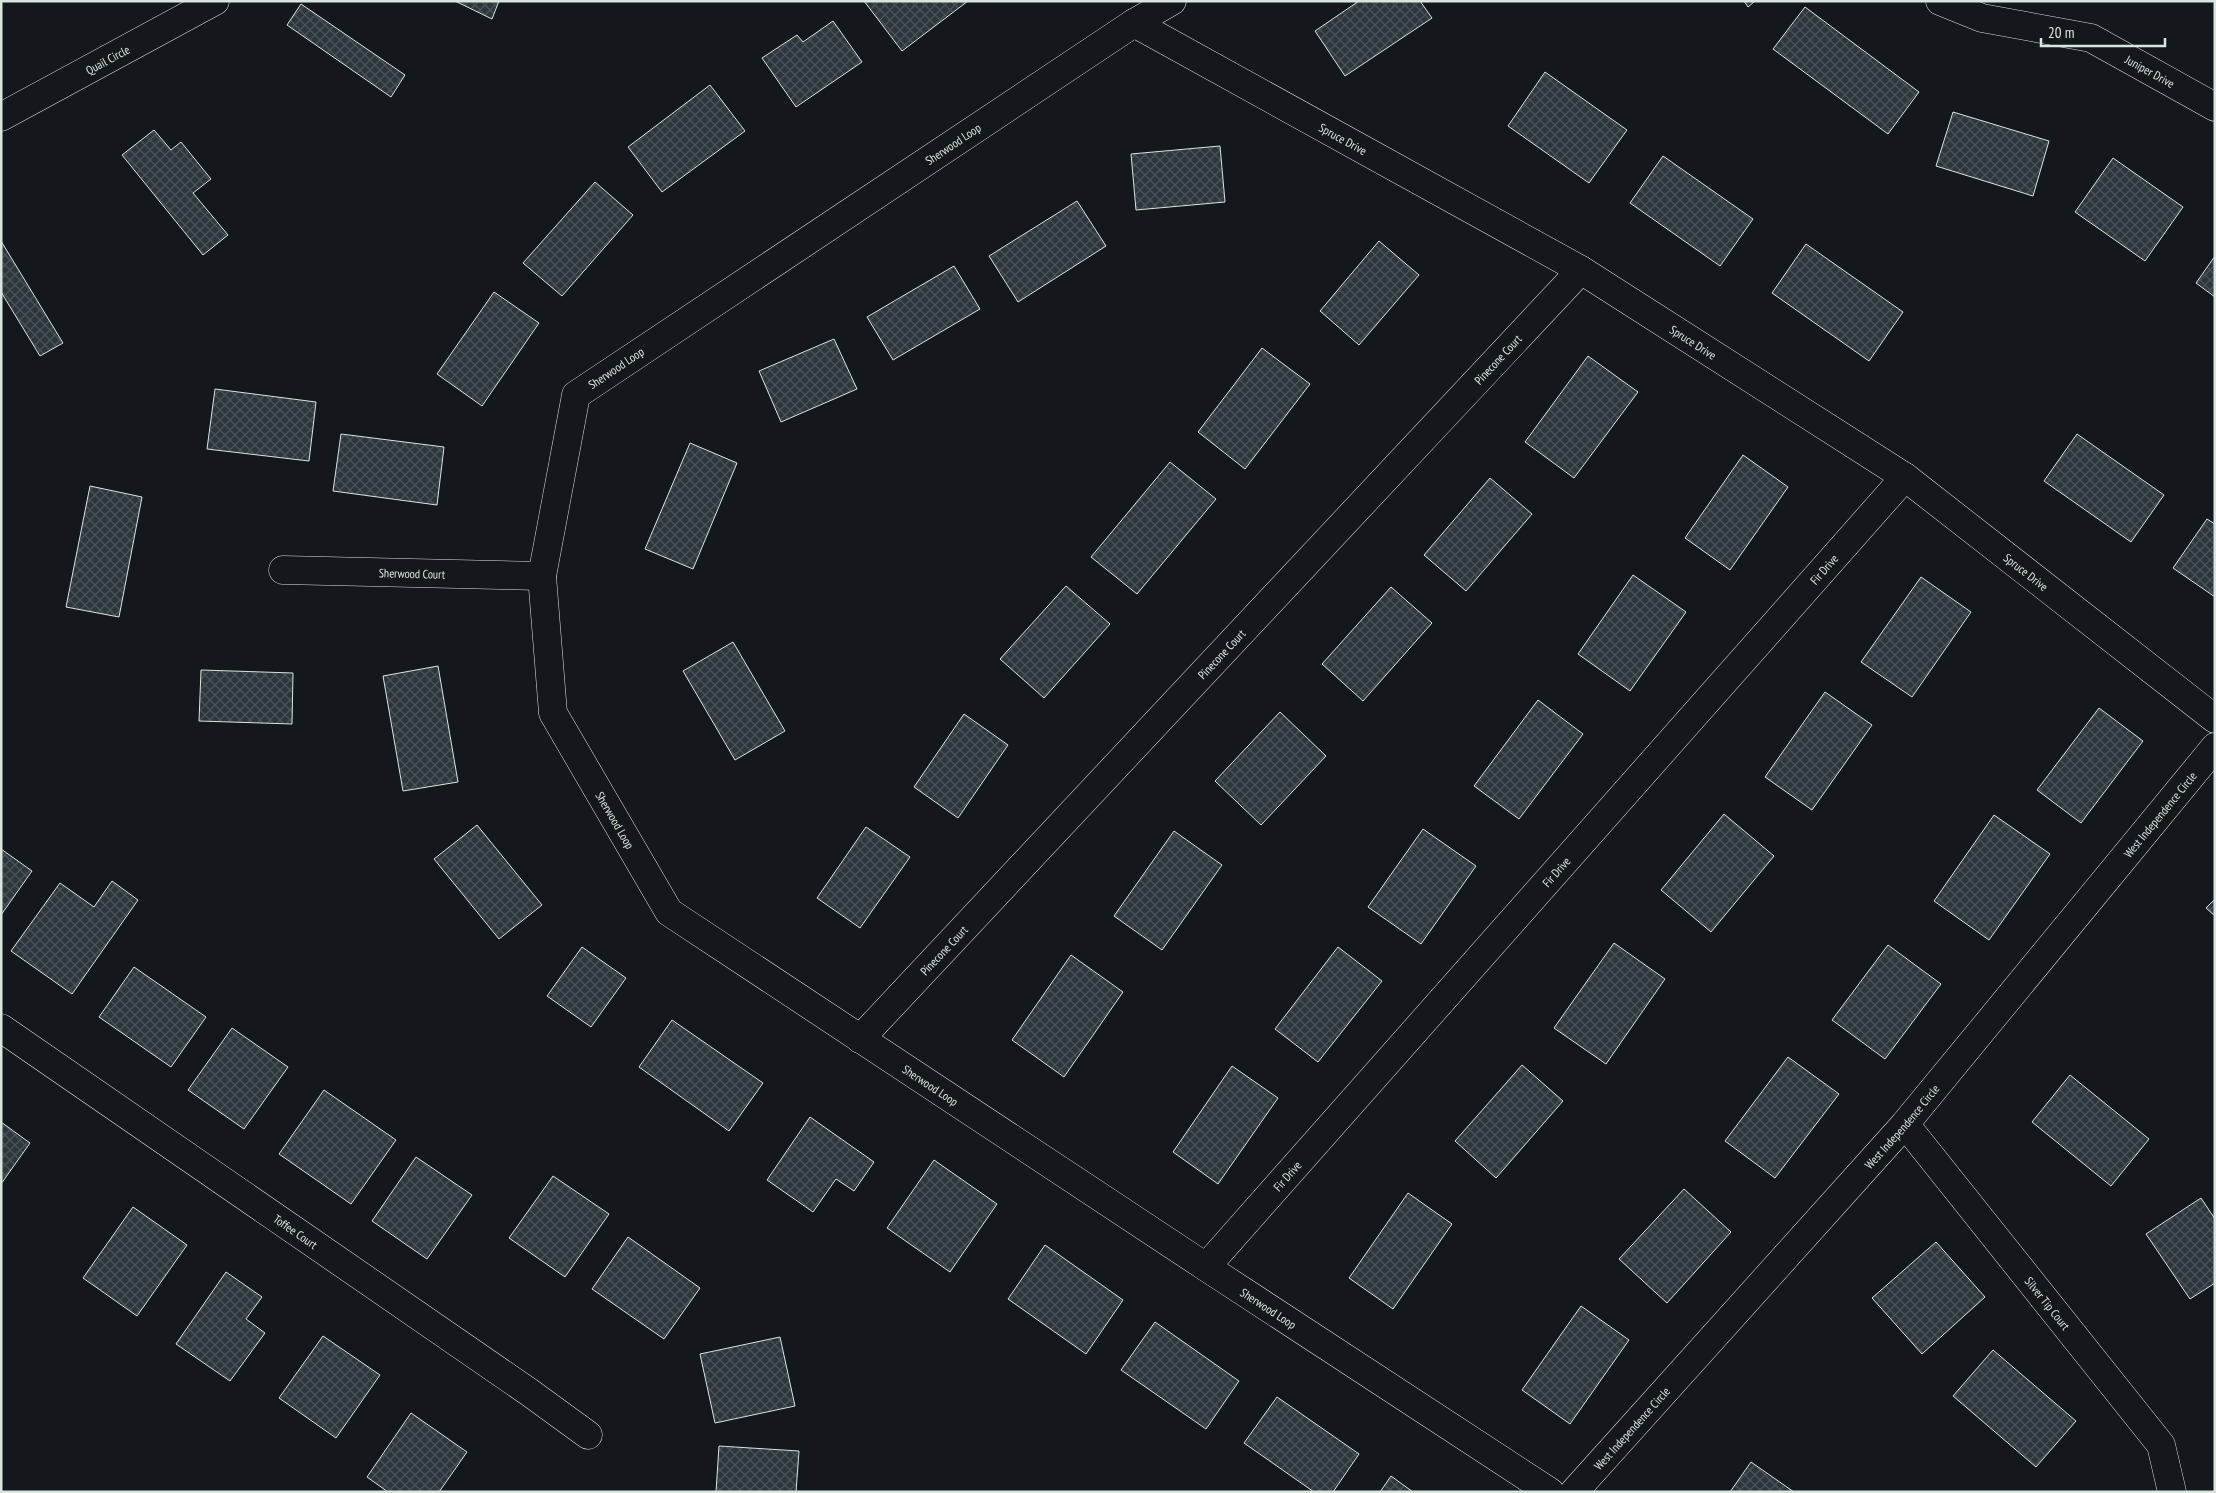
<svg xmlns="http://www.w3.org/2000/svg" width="2216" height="1493" font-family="'PT Sans Narrow',sans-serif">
<defs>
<pattern id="building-cross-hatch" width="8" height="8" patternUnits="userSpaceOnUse" patternTransform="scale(1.25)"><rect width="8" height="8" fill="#2c363c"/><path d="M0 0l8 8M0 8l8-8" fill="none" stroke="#4a5358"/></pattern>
</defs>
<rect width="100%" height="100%" fill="#14181c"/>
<g fill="url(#building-cross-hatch)" stroke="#d8e6dc">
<polygon points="455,1 499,1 492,19"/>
<polygon points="864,1 968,1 902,51"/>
<polygon points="1359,1 1420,1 1432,18 1345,76 1315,31"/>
<polygon points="1744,1 1755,1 1748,7"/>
<polygon points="301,4 405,75 391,97 287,25"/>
<polygon points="1805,7 1919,92 1888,134 1773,49"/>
<polygon points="833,21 862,62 796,107 762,58 797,35 803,42"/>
<polygon points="1545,72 1627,130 1589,183 1508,126"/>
<polygon points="710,85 745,131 662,192 628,147"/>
<polygon points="1953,112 2049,141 2033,196 1936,166"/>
<polygon points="154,130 171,150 181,142 211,179 193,193 228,235 203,255 122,155"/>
<polygon points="1220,146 1225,202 1136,210 1131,154"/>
<polygon points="1663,156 1753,219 1720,266 1630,203"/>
<polygon points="2113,158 2183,207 2145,261 2075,212"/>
<polygon points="595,182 633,215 562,296 523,263"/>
<polygon points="1077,201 1106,246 1018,302 989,256"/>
<polygon points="1,241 63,343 40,356 1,292"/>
<polygon points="1379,241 1419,275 1359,345 1320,311"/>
<polygon points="1806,244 1903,312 1869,361 1772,293"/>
<polygon points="2215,256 2215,297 2196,283"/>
<polygon points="954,266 980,309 893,360 867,317"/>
<polygon points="494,292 539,323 482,406 437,374"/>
<polygon points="834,339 857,389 781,422 759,371"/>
<polygon points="1262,348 1310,384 1245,469 1198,432"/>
<polygon points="1588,356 1638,392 1574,478 1525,442"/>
<polygon points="215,389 316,402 309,461 207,449"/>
<polygon points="341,434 444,447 437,505 333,491"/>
<polygon points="2077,434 2164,495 2131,542 2044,481"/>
<polygon points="690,443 737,463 693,569 645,549"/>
<polygon points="1743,455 1788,487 1730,570 1685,538"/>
<polygon points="1170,462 1216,499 1137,594 1091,557"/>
<polygon points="1490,478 1532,514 1466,591 1424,555"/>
<polygon points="90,486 142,497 119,617 66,607"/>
<polygon points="2207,519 2215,524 2215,597 2173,568"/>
<polygon points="1633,575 1686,612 1630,691 1578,654"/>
<polygon points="1921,577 1971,612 1912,697 1861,662"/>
<polygon points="1066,586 1110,624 1044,698 1000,659"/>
<polygon points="1391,587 1432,623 1363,701 1322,664"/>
<polygon points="733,642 785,731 735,760 683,671"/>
<polygon points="438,666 458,782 403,791 383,676"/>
<polygon points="201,670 293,673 292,724 199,721"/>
<polygon points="1825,692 1872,725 1812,810 1765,777"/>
<polygon points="1538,700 1583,734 1519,819 1474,786"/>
<polygon points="2099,708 2143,741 2081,823 2037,790"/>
<polygon points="1280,712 1326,756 1261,825 1215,781"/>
<polygon points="964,714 1008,745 958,818 914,787"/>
<polygon points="1724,814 1774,856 1711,932 1661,890"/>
<polygon points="1994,815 2050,854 1989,940 1934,901"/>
<polygon points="477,825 542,905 499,939 434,859"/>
<polygon points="866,827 910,857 860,928 817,898"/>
<polygon points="1423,829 1476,866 1421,944 1368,907"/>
<polygon points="1174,831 1222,865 1162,950 1114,916"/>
<polygon points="1,849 32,871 1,915"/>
<polygon points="112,881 138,900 72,994 11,951 60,883 94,907"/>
<polygon points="2215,899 2215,916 2206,908"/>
<polygon points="1614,943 1665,979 1606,1064 1554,1028"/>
<polygon points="1888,945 1941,984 1885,1059 1832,1020"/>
<polygon points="582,947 626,978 591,1027 547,996"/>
<polygon points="1338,947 1382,981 1318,1062 1275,1029"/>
<polygon points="1071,955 1123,992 1064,1077 1012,1040"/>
<polygon points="134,967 206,1017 171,1067 99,1017"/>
<polygon points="672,1020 763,1083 729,1131 639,1067"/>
<polygon points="232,1028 288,1067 244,1129 188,1090"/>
<polygon points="1788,1057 1839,1094 1775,1178 1725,1141"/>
<polygon points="1522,1065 1563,1101 1496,1178 1455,1141"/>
<polygon points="1232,1066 1278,1098 1218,1184 1173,1152"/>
<polygon points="2070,1075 2149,1139 2111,1186 2032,1122"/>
<polygon points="324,1090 396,1140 351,1204 279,1154"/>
<polygon points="810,1117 874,1162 854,1191 836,1179 813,1212 767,1180"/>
<polygon points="1,1122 30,1143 1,1184"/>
<polygon points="416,1157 472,1195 427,1259 372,1221"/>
<polygon points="934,1160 997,1204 950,1272 887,1228"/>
<polygon points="553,1176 609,1214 565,1277 509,1238"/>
<polygon points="1684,1189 1731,1232 1667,1303 1619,1259"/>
<polygon points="1408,1193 1452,1224 1393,1309 1349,1278"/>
<polygon points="2201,1198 2215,1219 2215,1283 2190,1299 2146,1234"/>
<polygon points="133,1207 187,1245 137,1316 83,1278"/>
<polygon points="628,1237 700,1288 664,1339 592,1289"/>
<polygon points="1936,1242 1985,1297 1922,1354 1872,1298"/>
<polygon points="1045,1245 1123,1300 1086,1354 1008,1299"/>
<polygon points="226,1272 262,1297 246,1319 265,1333 230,1381 176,1344"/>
<polygon points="1581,1306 1629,1340 1570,1424 1522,1390"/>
<polygon points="1155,1322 1239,1381 1206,1429 1121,1370"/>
<polygon points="323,1336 380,1375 336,1438 279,1398"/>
<polygon points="780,1337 795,1406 715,1423 700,1354"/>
<polygon points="1993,1350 2076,1421 2036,1467 1953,1396"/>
<polygon points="1277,1397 1359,1454 1333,1492 1314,1492 1244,1443"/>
<polygon points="411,1413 467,1452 439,1492 388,1492 367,1477"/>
<polygon points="719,1446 799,1451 796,1492 716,1492"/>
<polygon points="1751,1462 1794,1492 1730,1492"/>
<polygon points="1391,1476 1413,1492 1380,1492"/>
</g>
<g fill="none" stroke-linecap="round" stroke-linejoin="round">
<defs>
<g id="minor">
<path id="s1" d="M 1172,1 L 1134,23 L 576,395 L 542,576 L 553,713 L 669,912 L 1206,1267 L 1550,1492"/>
<path id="s2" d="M 1940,1 L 1982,18 L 2091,38 L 2215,107"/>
<path id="s3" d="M 1134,23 L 1581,270 L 1905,477 L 2215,719"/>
<path id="s4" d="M 1,117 L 215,1"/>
<path id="s5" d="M 283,570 L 542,576"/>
<path id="s6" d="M 1,1028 L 529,1392 L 588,1435"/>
<path id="s7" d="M 860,1039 L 1581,270"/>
<path id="s8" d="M 1905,1124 L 2161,1445 L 2172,1492"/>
<path id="s9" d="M 1206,1267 L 1905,477"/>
<path id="s10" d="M 1574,1492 L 1905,1124 L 2215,747"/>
</g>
</defs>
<use href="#minor" stroke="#d8e6dc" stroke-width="29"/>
<use href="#minor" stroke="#14181c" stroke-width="28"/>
</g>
<g text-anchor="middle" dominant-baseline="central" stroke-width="4" stroke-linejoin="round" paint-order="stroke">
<g font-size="12" fill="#d8e6dc" stroke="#14181c">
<text stroke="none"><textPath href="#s4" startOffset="121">Quail Circle</textPath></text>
<text stroke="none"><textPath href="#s2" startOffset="224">Juniper Drive</textPath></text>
<text stroke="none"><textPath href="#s3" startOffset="239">Spruce Drive</textPath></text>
<text transform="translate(953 144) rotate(-34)">Sherwood Loop</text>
<text stroke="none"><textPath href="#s3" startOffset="644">Spruce Drive</textPath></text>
<text stroke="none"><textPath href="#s7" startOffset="932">Pinecone Court</textPath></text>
<text transform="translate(616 368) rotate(-34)">Sherwood Loop</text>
<text stroke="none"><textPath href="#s9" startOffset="932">Fir Drive</textPath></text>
<text stroke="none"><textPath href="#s3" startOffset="1049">Spruce Drive</textPath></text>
<text stroke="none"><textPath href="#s5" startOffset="129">Sherwood Court</textPath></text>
<text stroke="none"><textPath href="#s7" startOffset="528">Pinecone Court</textPath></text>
<text stroke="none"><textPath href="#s10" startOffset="896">West Independence Circle</textPath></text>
<text stroke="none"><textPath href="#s1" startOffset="1160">Sherwood Loop</textPath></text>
<text stroke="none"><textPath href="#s9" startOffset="528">Fir Drive</textPath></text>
<text stroke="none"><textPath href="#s7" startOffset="122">Pinecone Court</textPath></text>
<text stroke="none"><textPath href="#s1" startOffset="1580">Sherwood Loop</textPath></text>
<text stroke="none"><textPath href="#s10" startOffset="491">West Independence Circle</textPath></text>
<text stroke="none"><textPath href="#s9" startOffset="122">Fir Drive</textPath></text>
<text stroke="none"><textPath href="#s6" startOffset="358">Toffee Court</textPath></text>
<text stroke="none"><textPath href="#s8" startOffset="229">Silver Tip Court</textPath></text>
<text stroke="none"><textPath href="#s1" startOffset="1985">Sherwood Loop</textPath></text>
<text stroke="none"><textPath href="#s10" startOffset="86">West Independence Circle</textPath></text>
</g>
</g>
<rect width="2216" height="1493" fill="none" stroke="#d8e6dc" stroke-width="5"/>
<path d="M2041 38v8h124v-8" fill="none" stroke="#d8e6dc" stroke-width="2.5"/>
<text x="2048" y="38" font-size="15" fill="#d8e6dc" stroke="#14181c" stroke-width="4" paint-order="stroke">20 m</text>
</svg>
